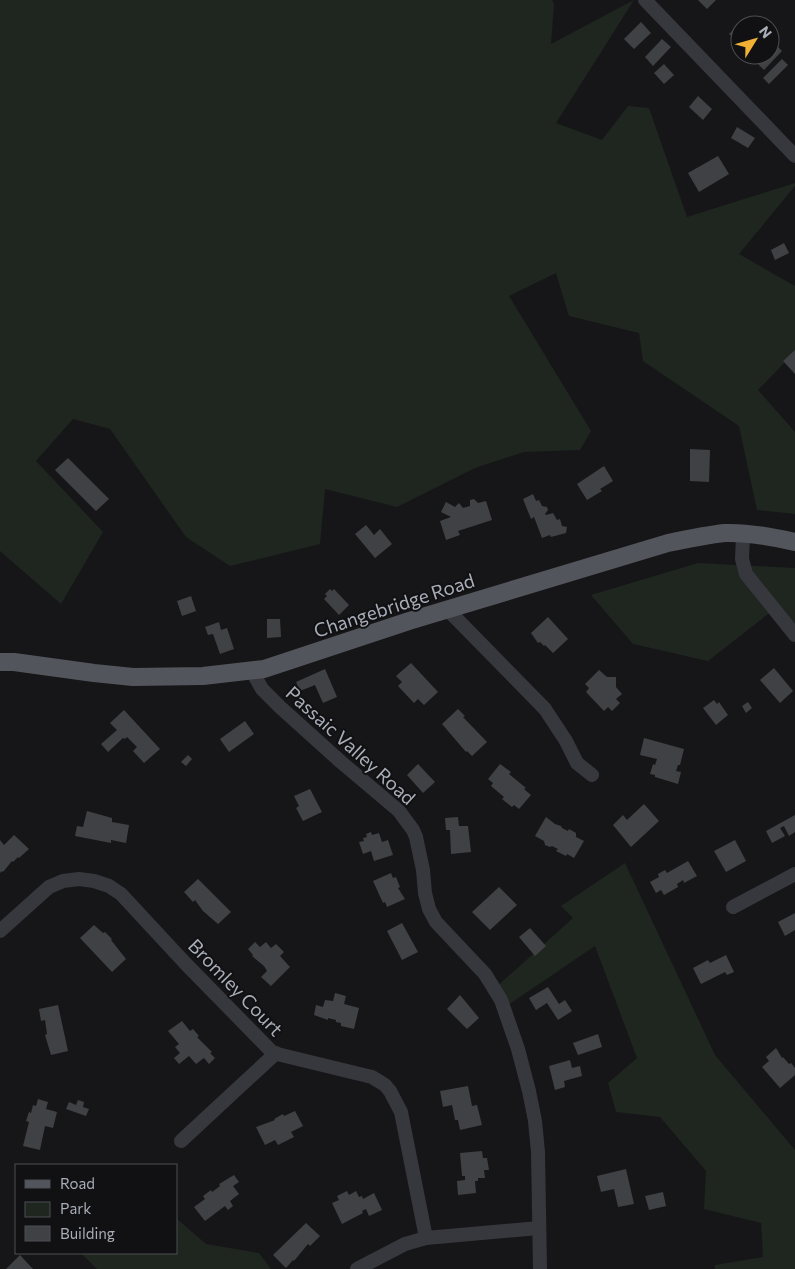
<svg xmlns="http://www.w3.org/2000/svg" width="795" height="1269" font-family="Commissioner,sans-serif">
<rect width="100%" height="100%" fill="#161618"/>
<g fill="#1e261f">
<polygon points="0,0 552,0 554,4 551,44 634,0 556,123 602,140 628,106 649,108 687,217 795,183 795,186 739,254 795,286 795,352 758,390 795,432 795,514 757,510 739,426 643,361 639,333 569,316 556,273 509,296 591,431 580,450 524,452 475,468 397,507 325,489 320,544 230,566 186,537 110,429 73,419 36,461 103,532 61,604 0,551"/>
<polygon points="698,563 795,568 795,630 777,607 708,661 633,644 591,595"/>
<polygon points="625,863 715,1055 795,1150 795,1269 715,1269 715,1265 763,1257 761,1223 704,1209 706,1171 660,1117 616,1112 608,1083 637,1058 595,946 505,1007 494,989 573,918 561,906"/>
<polygon points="176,1218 206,1244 259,1253 271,1269 97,1269 81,1253 176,1253"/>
</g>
<g fill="#404145">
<polygon points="698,0 716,0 707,9"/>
<polygon points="743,20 748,25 740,25 740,44 729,34"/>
<polygon points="641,22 651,33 634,49 624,39"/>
<polygon points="662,39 671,47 653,66 645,57"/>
<polygon points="772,41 782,51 764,70 753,59 758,55 770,55 770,43"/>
<polygon points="782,59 788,65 769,84 763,78"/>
<polygon points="664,64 674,75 664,84 654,73"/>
<polygon points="698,96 712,109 703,120 689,107"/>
<polygon points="737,127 755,138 748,148 731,138"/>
<polygon points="718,156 729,174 699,192 688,173"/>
<polygon points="784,243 789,253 775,260 771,250"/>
<polygon points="795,350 795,374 783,361"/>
<polygon points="690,449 710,450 709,482 690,481"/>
<polygon points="68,458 109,499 96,511 55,470"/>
<polygon points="604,466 613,481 600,489 602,491 587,500 577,484"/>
<polygon points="533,494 536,501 539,500 542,506 547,507 548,510 545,514 546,515 553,513 557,520 560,519 562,526 567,527 566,533 551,537 550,535 542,538 534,517 531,519 523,499"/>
<polygon points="474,499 478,503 486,501 492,520 458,531 460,535 446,540 440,521 451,517 441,512 446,502 455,507 459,503 463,508 470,506 470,500"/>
<polygon points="366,525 374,535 380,529 392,544 375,558 355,534"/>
<polygon points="330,589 332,591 334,589 349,605 339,615 324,599 327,596 325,594"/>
<polygon points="191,596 196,611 182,616 177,601"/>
<polygon points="548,617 568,639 553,653 545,645 544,646 540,642 538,643 531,633"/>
<polygon points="267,619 280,619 281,637 267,638"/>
<polygon points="219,622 221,630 227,628 234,649 220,654 213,634 208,635 205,627"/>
<polygon points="411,663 438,692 424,705 418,699 414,703 398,686 402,682 396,676"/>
<polygon points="774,668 793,691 780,703 760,680"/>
<polygon points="325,669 337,697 323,703 315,685 300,691 296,682"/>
<polygon points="599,670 607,677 616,677 616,687 622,694 616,699 620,703 612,711 608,707 604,711 586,692 589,688 585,684"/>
<polygon points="714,700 717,704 719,702 728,715 716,725 703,708"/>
<polygon points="748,702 752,708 746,713 742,706"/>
<polygon points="458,709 465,716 463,717 487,742 472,756 467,751 466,752 442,724"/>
<polygon points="124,710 160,749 144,763 133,751 137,747 127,737 125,739 123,738 108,752 101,744 117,730 110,723"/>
<polygon points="245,721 254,734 229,752 220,739"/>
<polygon points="644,738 684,749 680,765 678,765 676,771 681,772 678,784 655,777 655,775 650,774 653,764 655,765 657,759 640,755"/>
<polygon points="188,755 192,759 186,766 181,762"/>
<polygon points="418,764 435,782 423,793 407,775"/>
<polygon points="500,764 511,772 509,774 526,788 524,789 531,795 519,809 514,805 512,807 502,799 504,797 491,786 493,783 488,779"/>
<polygon points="310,789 322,812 303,821 296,808 299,806 294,796"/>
<polygon points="644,804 659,821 631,847 613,825 623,815 627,820"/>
<polygon points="87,811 112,818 112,822 129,825 126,843 111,840 111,843 75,836 77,826 83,827"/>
<polygon points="795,815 795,832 789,836 784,826 780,828 785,836 772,843 766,831"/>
<polygon points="458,817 459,826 468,826 471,852 451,854 450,830 446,830 445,818"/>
<polygon points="546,817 555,824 561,826 562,828 568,831 569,829 576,833 576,837 584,841 574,858 567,854 566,856 556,851 558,849 552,846 550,847 545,845 544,841 535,836"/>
<polygon points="371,832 372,835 379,833 382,842 388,840 393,855 374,861 371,851 363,854 359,842 364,841 363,838 367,837 366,834"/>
<polygon points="14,835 29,849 19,858 18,857 13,862 12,861 3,872 2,871 0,873 0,840 4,845"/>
<polygon points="735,840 746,861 726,872 714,851"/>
<polygon points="688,861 697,876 684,883 683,880 677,884 678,887 664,895 661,890 656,893 650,882 659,877 658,874 665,870 667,873"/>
<polygon points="391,873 393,878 396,877 400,887 398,888 405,899 387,907 385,902 383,903 373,881"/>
<polygon points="198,879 231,912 218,924 203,911 195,900 193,902 184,892"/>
<polygon points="499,887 517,905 490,930 472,912"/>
<polygon points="795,913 795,930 785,936 778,922"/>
<polygon points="402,923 418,952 402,960 387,931"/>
<polygon points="94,925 103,933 105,932 112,939 111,940 126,959 112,972 80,938"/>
<polygon points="530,928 546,946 535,956 519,937"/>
<polygon points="255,942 260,947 266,942 271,948 276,944 284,952 280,956 290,967 271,986 261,977 267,971 264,966 252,956 253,955 248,949"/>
<polygon points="726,955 734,972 727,975 725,972 701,984 693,968 708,960 710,963"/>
<polygon points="548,987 559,1004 565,1000 572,1011 558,1020 547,1003 536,1010 529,998"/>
<polygon points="335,993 346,996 344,1004 359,1008 354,1029 341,1026 341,1023 336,1022 336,1020 328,1018 328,1020 314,1015 316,1005 323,1007 325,1000 333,1001"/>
<polygon points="460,995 479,1018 467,1029 447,1009"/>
<polygon points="58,1005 68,1051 51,1055 45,1035 47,1034 45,1020 41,1021 39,1009"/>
<polygon points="182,1021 190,1031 193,1029 199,1036 197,1037 212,1052 210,1053 215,1058 209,1064 204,1058 196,1064 189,1056 179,1064 174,1058 180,1053 175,1047 179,1044 168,1031"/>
<polygon points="598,1034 602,1047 578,1055 573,1043"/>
<polygon points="776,1048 782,1058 783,1057 789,1064 791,1063 795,1068 795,1075 780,1088 762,1067 769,1061 766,1057"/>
<polygon points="570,1060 572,1068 580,1066 582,1076 564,1081 565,1087 555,1090 549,1066"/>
<polygon points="468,1086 472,1106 477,1105 482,1125 460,1130 458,1120 455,1120 452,1105 443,1107 440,1091"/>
<polygon points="38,1099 48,1102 46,1109 57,1112 53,1128 45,1126 40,1150 23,1146 29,1122 26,1121 29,1112 31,1113 33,1105 36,1106"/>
<polygon points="78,1100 84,1102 83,1107 89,1109 86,1116 66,1109 69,1102 76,1105"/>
<polygon points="295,1111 303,1126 291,1132 294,1137 278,1145 275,1140 265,1145 256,1127 275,1120 274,1119 283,1114 284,1116"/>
<polygon points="482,1151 483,1158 487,1158 489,1170 484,1170 485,1178 478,1178 478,1181 475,1181 476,1193 458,1195 457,1181 465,1180 465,1176 462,1176 460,1153"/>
<polygon points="626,1169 634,1204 618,1207 614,1189 601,1192 597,1176"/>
<polygon points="234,1175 239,1182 233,1186 239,1194 230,1201 233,1206 228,1210 225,1206 205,1221 194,1207 205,1199 203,1196 211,1190 212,1192 220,1186 219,1184"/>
<polygon points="347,1191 349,1195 356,1191 359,1197 362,1196 363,1199 374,1193 382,1210 369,1216 366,1209 362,1211 363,1213 342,1224 332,1203 339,1200 337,1196"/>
<polygon points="663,1192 666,1206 649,1210 645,1196"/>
<polygon points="306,1223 320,1236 310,1246 308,1244 294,1261 293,1260 286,1268 273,1255"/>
<polygon points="20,1255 33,1269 6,1269"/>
</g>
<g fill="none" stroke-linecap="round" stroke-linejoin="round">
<g stroke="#37383d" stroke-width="14">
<polyline points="645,0 795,156"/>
<polyline points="743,534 742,559 746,574 795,635"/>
<polyline points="448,610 545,709 566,741 577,763 592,775"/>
<polyline points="252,671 262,689 280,707 341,762 399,811 413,830 416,837 423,870 425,893 429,909 436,922 485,974 501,1000 518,1049 529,1091 535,1121 538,1152 540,1269"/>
<polyline points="733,907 795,874"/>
<polyline points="0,931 49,887 63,881 79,879 94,881 109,886 121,894 185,963 273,1053 372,1077 385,1085 390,1091 401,1112 426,1238"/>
<polyline points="181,1141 276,1053"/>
<polyline points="357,1269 405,1244 426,1238 539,1228"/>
</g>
<path stroke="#53555c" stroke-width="18" d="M 0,662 L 14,662 L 94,673 L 133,677 L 203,676 L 264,669 L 409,621 L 668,543 C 687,539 706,535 725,533 C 748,532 773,537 795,542"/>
</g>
<g text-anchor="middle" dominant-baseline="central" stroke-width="4" stroke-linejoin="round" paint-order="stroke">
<g font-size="19" fill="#a8adb8" stroke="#111113">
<text transform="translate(394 605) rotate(-18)">Changebridge Road</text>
<text transform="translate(351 745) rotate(42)">Passaic Valley Road</text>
<text transform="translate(236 987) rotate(46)">Bromley Court</text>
</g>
</g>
<rect x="15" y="1164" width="162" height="90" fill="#111113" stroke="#4d4f55"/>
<rect x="25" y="1180" width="25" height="8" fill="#53555c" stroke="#4d4f55"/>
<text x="60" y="1189" font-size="15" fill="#a8adb8">Road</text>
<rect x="25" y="1202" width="25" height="15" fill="#1e261f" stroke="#4d4f55"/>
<text x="60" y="1214" font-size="15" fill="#a8adb8">Park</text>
<rect x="25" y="1226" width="25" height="15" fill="#404145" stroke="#4d4f55"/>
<text x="60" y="1239" font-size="15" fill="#a8adb8">Building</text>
<g transform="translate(755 40) rotate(53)"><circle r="24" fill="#111113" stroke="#4d4f55"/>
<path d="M0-4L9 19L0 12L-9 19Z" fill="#f2b134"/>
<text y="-8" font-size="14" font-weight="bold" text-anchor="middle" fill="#a8adb8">N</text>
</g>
</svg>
